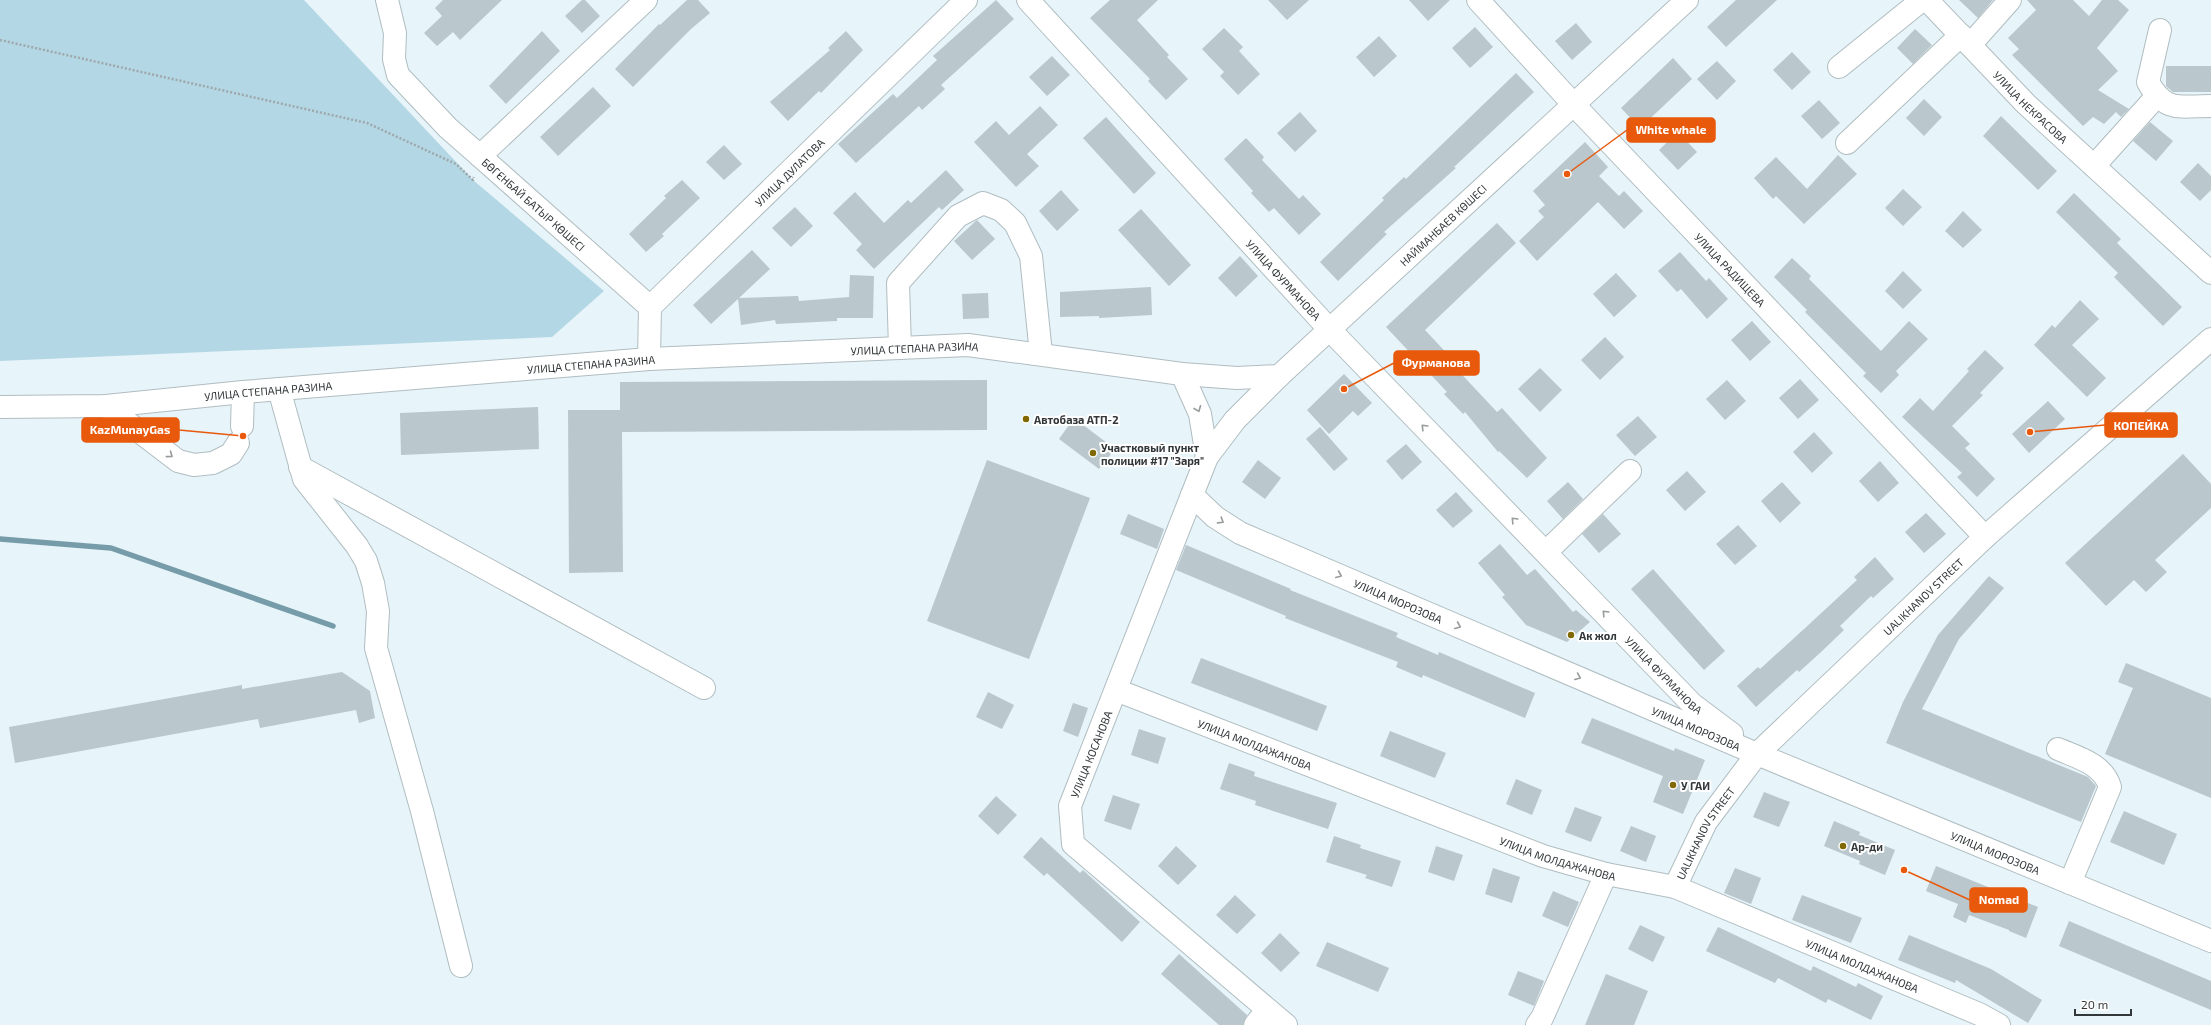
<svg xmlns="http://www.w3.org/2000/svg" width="2211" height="1025" font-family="'Exo 2',sans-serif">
<rect width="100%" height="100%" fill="#e7f4f9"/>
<polygon fill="#b3d7e4" points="0,0 304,0 473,180 604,291 552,337 0,361"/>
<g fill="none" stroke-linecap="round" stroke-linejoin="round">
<polyline stroke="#779ca9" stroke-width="5.5" points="0,539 111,548 333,626"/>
</g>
<g fill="#bac7cc">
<polygon points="443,0 502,0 460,40 453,32 437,46 424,33 442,16 435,8"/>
<polygon points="582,0 585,0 600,16 582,33 565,16"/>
<polygon points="687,0 698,0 710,13 691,29 633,87 615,69 659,24 660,25"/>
<polygon points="996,0 1014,19 941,85 945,89 922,110 919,106 856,163 838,144 893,94 897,98 937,60 933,56"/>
<polygon points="1110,0 1158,0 1137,20 1169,55 1167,57 1188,79 1166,100 1148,81 1150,79 1090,18"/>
<polygon points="1268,0 1309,0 1287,20"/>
<polygon points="1409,0 1450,0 1428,21"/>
<polygon points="1736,0 1777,0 1726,47 1707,27"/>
<polygon points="1959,0 1993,0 1978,18"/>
<polygon points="2027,0 2073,0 2089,16 2102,0 2118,0 2129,10 2097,48 2118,71 2098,90 2129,109 2121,117 2116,112 2104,124 2093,117 2083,126 2012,55 2019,49 2008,38 2036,10"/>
<polygon points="1576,23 1592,42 1572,60 1555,41"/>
<polygon points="1475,27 1493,47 1470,68 1452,48"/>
<polygon points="1224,28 1243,47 1239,51 1260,74 1238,95 1220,76 1224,72 1202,49"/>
<polygon points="1915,29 1932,45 1913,64 1897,48"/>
<polygon points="542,31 560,51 506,104 489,86"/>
<polygon points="846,31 863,50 821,93 819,91 788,121 770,102 830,50 828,48"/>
<polygon points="1379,36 1397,56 1374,77 1356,57"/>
<polygon points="1792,52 1811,72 1792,90 1773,70"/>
<polygon points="1052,56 1070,75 1047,96 1029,77"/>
<polygon points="1673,58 1692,79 1640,128 1621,108"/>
<polygon points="1717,61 1736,81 1717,100 1697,79"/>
<polygon points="2166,66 2211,66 2211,92 2173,92 2166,86"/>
<polygon points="1516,73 1534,92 1454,167 1456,168 1384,232 1387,234 1338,281 1320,262 1384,200 1382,198 1404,177 1406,179"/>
<polygon points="593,87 611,106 558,156 540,137"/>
<polygon points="1924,99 1942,117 1924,136 1906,118"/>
<polygon points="1819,100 1840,123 1822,139 1801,116"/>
<polygon points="1040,106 1058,125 1027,154 1039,166 1016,187 974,142 996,121 1009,135"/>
<polygon points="1300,112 1317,131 1295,152 1277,133"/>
<polygon points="2001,116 2057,171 2038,190 1983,136"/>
<polygon points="1106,117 1156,173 1134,194 1083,138"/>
<polygon points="2150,122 2173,141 2156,161 2133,141"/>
<polygon points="1678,132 1697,152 1678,170 1659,150"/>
<polygon points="1246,138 1264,157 1262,160 1299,199 1303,195 1321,214 1299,235 1274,208 1269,212 1251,193 1253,191 1224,159"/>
<polygon points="1585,142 1608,167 1599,176 1619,196 1624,191 1643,211 1624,229 1598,202 1537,261 1519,241 1544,217 1538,211 1545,205 1533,191"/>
<polygon points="724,145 742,164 724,180 706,162"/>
<polygon points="1838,155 1857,174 1804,224 1776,196 1773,199 1754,178 1776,157 1807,189"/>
<polygon points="2198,163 2211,176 2211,190 2200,201 2180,182"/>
<polygon points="946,170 964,190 942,210 939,207 874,269 856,250 862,244 833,213 855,192 884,223 908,200 911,203"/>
<polygon points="682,180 700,198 662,234 664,236 646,252 629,234 666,198 664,196"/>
<polygon points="1903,189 1922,207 1903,226 1885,208"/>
<polygon points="1061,190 1079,210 1057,231 1039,211"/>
<polygon points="2074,193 2121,239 2117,243 2182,307 2163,326 2114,277 2118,273 2056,212"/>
<polygon points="795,207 813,226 791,247 772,228"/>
<polygon points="1141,209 1191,265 1169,286 1118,230"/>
<polygon points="1963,211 1982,230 1963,248 1945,231"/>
<polygon points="977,220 995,239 972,260 954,241"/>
<polygon points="1497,223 1516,243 1425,330 1454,361 1452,364 1497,412 1502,408 1547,458 1527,478 1499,451 1498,452 1465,412 1463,414 1444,394 1447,392 1386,327"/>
<polygon points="752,250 770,269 739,298 798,296 799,301 849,297 850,275 874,276 873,318 837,318 837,321 776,324 775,320 741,325 738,299 711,324 693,305"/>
<polygon points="1680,252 1706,281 1709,278 1728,299 1707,319 1681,289 1677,292 1658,271"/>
<polygon points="1240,256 1258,276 1236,297 1218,278"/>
<polygon points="1792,258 1811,276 1809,279 1881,351 1909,321 1928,339 1896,371 1899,375 1881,393 1863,376 1866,373 1805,312 1807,310 1774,277"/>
<polygon points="1903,271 1922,290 1903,309 1885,291"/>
<polygon points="1616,273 1637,296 1614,317 1593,294"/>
<polygon points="1151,287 1152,315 1099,318 1099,316 1060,317 1060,292"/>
<polygon points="988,293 989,318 963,319 962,294"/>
<polygon points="2080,300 2099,319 2072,345 2106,378 2087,397 2034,345 2052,325 2055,328"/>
<polygon points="1752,321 1771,342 1750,361 1731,340"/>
<polygon points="1605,337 1624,357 1600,380 1581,360"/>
<polygon points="1985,350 2004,368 1980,393 1983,395 1952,426 1970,444 1965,448 1995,479 1977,497 1957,477 1962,473 1902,417 1920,398 1933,411 1969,371 1967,369"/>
<polygon points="1540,368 1562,390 1540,412 1518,389"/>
<polygon points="1344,374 1372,403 1358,416 1353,411 1329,434 1307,410"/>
<polygon points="1800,379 1819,400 1798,419 1779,398"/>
<polygon points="987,380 987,430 622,432 623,572 569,573 568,410 620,410 620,382"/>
<polygon points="1727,380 1746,401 1725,420 1706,399"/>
<polygon points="2048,401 2065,419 2029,453 2012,434"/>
<polygon points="538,407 539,449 401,455 400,413"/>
<polygon points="1638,416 1657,437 1635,456 1616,435"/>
<polygon points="1074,418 1115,449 1099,469 1059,439"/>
<polygon points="1320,427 1348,459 1334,471 1306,439"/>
<polygon points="1814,432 1833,453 1812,473 1793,452"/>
<polygon points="1406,444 1422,462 1402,480 1386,461"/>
<polygon points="2183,454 2211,484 2211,508 2155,560 2167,572 2146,592 2134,580 2106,606 2065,563"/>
<polygon points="987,460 1090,498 1029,659 927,621"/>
<polygon points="1258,460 1281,478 1265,499 1242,482"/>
<polygon points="1880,461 1899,483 1878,502 1859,481"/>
<polygon points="1687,471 1706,492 1685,511 1666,490"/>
<polygon points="1568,482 1583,499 1563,519 1547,501"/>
<polygon points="1782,482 1801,503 1780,523 1761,501"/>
<polygon points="1456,492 1473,511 1453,528 1436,510"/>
<polygon points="1926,513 1946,534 1924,553 1905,532"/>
<polygon points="1128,514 1164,529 1157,549 1120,534"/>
<polygon points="1603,514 1621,534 1599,553 1582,534"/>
<polygon points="1738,525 1757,546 1735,565 1716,544"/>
<polygon points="1500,544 1527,575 1535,569 1573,612 1576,610 1590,622 1567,642 1526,625 1502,597 1505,595 1478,563"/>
<polygon points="1186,545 1291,589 1290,590 1398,633 1396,637 1438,655 1439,652 1535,693 1525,718 1423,675 1422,678 1396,667 1398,662 1285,618 1286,616 1176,570"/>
<polygon points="1875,557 1894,579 1873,598 1871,596 1840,626 1844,630 1820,653 1799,672 1797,670 1756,707 1737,686 1758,667 1760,669 1804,629 1857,580 1854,577"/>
<polygon points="1653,569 1725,651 1704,670 1631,589"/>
<polygon points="1989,576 2004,588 1959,639 1922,709 2088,777 2096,786 2081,822 1886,743 1903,702 1938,635"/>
<polygon points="1201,658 1327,706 1317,731 1191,683"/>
<polygon points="2126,663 2211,698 2211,798 2105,754 2133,688 2118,682"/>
<polygon points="342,672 370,691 375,718 359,723 356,710 260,728 258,719 15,763 9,727 242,685 242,689"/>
<polygon points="988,692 1014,705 1002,729 976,717"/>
<polygon points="1073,703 1088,708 1078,737 1063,731"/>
<polygon points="1592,718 1674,751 1675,748 1705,760 1683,814 1653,802 1663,776 1581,743"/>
<polygon points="1139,729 1166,738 1158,764 1131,755"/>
<polygon points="1390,731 1446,753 1435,778 1380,756"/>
<polygon points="1229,763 1255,772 1254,776 1337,803 1328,829 1255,805 1256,801 1220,789"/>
<polygon points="1516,779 1542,790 1532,815 1506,804"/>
<polygon points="1764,792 1790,802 1779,827 1753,817"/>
<polygon points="1113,795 1140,804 1131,830 1104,821"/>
<polygon points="996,796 1017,815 998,835 978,816"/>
<polygon points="1575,807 1602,817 1591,842 1565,832"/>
<polygon points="2124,811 2177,834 2164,865 2110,842"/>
<polygon points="1834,821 1860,832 1859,835 1895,850 1885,875 1859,864 1860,861 1824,846"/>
<polygon points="1631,826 1656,836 1646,862 1620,851"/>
<polygon points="1334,836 1361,845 1360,848 1401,861 1392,887 1365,878 1367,875 1326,862"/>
<polygon points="1041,837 1080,873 1083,870 1140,922 1122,942 1047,873 1044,876 1023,857"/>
<polygon points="1176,846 1197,866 1178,885 1158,866"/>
<polygon points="1436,846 1463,855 1454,881 1428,872"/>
<polygon points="1936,866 2038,907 2026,938 2009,931 2009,930 1969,915 1966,923 1953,917 1958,904 1926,891"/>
<polygon points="1493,868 1520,877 1512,903 1485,894"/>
<polygon points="1735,868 1761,878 1751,904 1724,893"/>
<polygon points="1553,891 1579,902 1568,927 1542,916"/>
<polygon points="1235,895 1256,915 1237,934 1216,915"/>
<polygon points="1802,895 1862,918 1851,943 1792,920"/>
<polygon points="2069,921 2211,981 2211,1010 2059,946"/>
<polygon points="1640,925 1665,937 1653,962 1628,949"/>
<polygon points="1718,927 1811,971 1813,966 1856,987 1858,983 1883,996 1871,1020 1828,999 1826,1003 1778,978 1775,983 1706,951"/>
<polygon points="1280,933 1300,953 1281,972 1261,953"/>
<polygon points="1909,935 1991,969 2042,1000 2028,1023 1956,980 1955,983 1898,960"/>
<polygon points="1327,942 1389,968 1378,992 1316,966"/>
<polygon points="1179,954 1247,1015 1243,1025 1219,1025 1161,974"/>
<polygon points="1518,971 1544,981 1534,1006 1508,995"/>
<polygon points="1606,974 1648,991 1634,1025 1585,1025"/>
</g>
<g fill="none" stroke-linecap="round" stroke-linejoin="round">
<defs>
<g id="minor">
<polyline points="387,0 395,33 394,59 398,75 448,128 480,156"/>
<path id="s1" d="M 646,0 L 480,156 L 650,307"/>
<path id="s2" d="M 1028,0 L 1330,330"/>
<path id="s3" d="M 1478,0 L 1574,105 L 1985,537"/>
<path id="s4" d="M 1927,0 L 2026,104 L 2211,273"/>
<path d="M 2160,30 L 2148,82 C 2165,113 2180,106 2211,106"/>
<polyline points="1970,45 2010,0"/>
<polyline points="1839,67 1922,0"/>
<polyline points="1847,143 1961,35"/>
<polyline points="2094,166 2156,97"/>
<polyline points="900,348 898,283 958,216 983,203 1001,210 1015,223 1031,256 1041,354"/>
<path id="s5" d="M 649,359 L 650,307 L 966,0"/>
<polyline points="279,389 304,479 357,546 366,561 373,583 378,611 376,648 422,811 461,966"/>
<polyline points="106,406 178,461 194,465 213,463 231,454 238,443"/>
<polyline points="242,426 243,392"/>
<polyline points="300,467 704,688"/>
<polyline points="1192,495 1070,806 1073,844 1286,1025"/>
<polyline points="1546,552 1630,471"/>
<path id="s6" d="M 1116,690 L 1543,856 L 1606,874 L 1675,887 L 1979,1014 L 1999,1025"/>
<path d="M 2058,749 C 2079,758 2103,764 2110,787 L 2070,883"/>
<path id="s7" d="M 1675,887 L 1706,822 L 1757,754 L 1985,537 L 2211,339"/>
<polyline points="1255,1025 1267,1010"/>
<polyline points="1537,1025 1542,1018 1606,874"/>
</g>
<g id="major">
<path id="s8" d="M 1687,0 L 1279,376 L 1235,420 L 1207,457 L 1192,495 L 1215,517 L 1240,533 L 1757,754 L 2211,941"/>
<path id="s9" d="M 1330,330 L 1692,704 L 1732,734"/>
<polyline points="1182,374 1200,414 1207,457"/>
<path id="s10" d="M 0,407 L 106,406 L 243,392 L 649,359 L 968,345 L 1182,374 L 1237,378 L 1279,376"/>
</g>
</defs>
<use href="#minor" stroke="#b0bdc1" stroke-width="24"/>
<use href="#major" stroke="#b0bdc1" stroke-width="24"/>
<polyline stroke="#9ea8ac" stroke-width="2.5" stroke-dasharray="2 2" stroke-linecap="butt" points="0,40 367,123 456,164 473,180 474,177"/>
<use href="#minor" stroke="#fff" stroke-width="22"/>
<use href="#major" stroke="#fff" stroke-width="22"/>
</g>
<defs><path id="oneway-chevron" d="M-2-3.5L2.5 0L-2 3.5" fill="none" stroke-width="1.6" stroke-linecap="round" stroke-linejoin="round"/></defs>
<g stroke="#989b9c">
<use href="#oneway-chevron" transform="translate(1198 409) rotate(68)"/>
<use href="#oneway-chevron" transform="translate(1424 427) rotate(-134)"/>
<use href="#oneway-chevron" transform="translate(170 455) rotate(37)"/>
<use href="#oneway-chevron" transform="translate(1514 520) rotate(-134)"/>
<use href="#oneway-chevron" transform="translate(1221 521) rotate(32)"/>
<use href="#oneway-chevron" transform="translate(1339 575) rotate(23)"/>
<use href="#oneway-chevron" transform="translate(1605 613) rotate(-134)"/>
<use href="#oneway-chevron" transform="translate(1458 626) rotate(23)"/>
<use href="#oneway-chevron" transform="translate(1578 677) rotate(23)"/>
</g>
<g fill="#816900" stroke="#fff" stroke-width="1.5">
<circle cx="1026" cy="419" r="4"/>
<circle cx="1093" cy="453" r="4"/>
<circle cx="1571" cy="635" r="4"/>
<circle cx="1673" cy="785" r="4"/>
<circle cx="1843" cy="846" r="4"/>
</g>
<g text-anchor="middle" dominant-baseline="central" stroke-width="4" stroke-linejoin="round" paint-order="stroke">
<g font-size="11" fill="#323739" stroke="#fff">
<text stroke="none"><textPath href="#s4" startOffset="149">УЛИЦА НЕКРАСОВА</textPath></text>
<text stroke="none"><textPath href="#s5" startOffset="246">УЛИЦА ДУЛАТОВА</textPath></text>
<text stroke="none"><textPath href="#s1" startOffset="300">БӨГЕНБАЙ БАТЫР КӨШЕСІ</textPath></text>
<text transform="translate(1443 225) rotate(-43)">НАЙМАНБАЕВ КӨШЕСІ</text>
<text stroke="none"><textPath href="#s3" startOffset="369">УЛИЦА РАДИЩЕВА</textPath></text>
<text stroke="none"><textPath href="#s2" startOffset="379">УЛИЦА ФУРМАНОВА</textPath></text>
<text stroke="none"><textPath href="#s10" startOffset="917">УЛИЦА СТЕПАНА РАЗИНА</textPath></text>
<text stroke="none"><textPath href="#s10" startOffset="593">УЛИЦА СТЕПАНА РАЗИНА</textPath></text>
<text stroke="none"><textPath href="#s10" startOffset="269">УЛИЦА СТЕПАНА РАЗИНА</textPath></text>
<text stroke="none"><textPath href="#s7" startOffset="386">UALIKHANOV STREET</textPath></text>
<text stroke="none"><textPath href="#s8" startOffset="938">УЛИЦА МОРОЗОВА</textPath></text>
<text stroke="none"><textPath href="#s9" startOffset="480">УЛИЦА ФУРМАНОВА</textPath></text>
<text stroke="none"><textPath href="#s8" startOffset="1262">УЛИЦА МОРОЗОВА</textPath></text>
<text stroke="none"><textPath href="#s6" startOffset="149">УЛИЦА МОЛДАЖАНОВА</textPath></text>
<text transform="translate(1091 754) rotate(-68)">УЛИЦА КОСАНОВА</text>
<text stroke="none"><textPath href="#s7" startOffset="62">UALIKHANOV STREET</textPath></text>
<text stroke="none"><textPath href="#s8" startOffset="1586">УЛИЦА МОРОЗОВА</textPath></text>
<text stroke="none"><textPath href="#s6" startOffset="473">УЛИЦА МОЛДАЖАНОВА</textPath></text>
<text stroke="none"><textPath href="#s6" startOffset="797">УЛИЦА МОЛДАЖАНОВА</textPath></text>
</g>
<g font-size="11" font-weight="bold" fill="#323739" stroke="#fff" text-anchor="start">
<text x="1034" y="419">Автобаза АТП-2</text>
<text x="1101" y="447">Участковый пункт<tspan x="1101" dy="13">полиции #17 "Заря"</tspan></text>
<text x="1579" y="635">Ак жол</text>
<text x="1681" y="785">У ГАИ</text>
<text x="1851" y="846">Ар-ди</text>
</g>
</g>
<path fill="none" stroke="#e8590c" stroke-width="1.5" d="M1567 174L1627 130M1344 389L1394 363M2030 432L2105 425M243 436L179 430M1904 870L1970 900"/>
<g fill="#e8590c" stroke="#fff" stroke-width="1.5">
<circle cx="1567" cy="174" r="4"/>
<circle cx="1344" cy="389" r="4"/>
<circle cx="2030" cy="432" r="4"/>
<circle cx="243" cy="436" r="4"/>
<circle cx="1904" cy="870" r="4"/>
</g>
<g fill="#e8590c" stroke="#e8590c" stroke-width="1.5">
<rect x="1627" y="118" width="88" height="24" rx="4"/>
<rect x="1394" y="351" width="85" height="24" rx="4"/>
<rect x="2105" y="413" width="72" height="24" rx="4"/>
<rect x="82" y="418" width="97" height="24" rx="4"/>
<rect x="1970" y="888" width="57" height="24" rx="4"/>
</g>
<g font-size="12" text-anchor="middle" font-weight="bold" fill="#fff">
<text x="1671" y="134">White whale</text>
<text x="1436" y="367">Фурманова</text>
<text x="2141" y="430">КОПЕЙКА</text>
<text x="130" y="434">KazMunayGas</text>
<text x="1999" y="904">Nomad</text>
</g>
<path d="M2075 1009v6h56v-6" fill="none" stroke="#323739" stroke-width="2"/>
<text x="2081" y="1009" font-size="12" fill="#323739" stroke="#ffffff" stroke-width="3" paint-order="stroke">20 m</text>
</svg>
